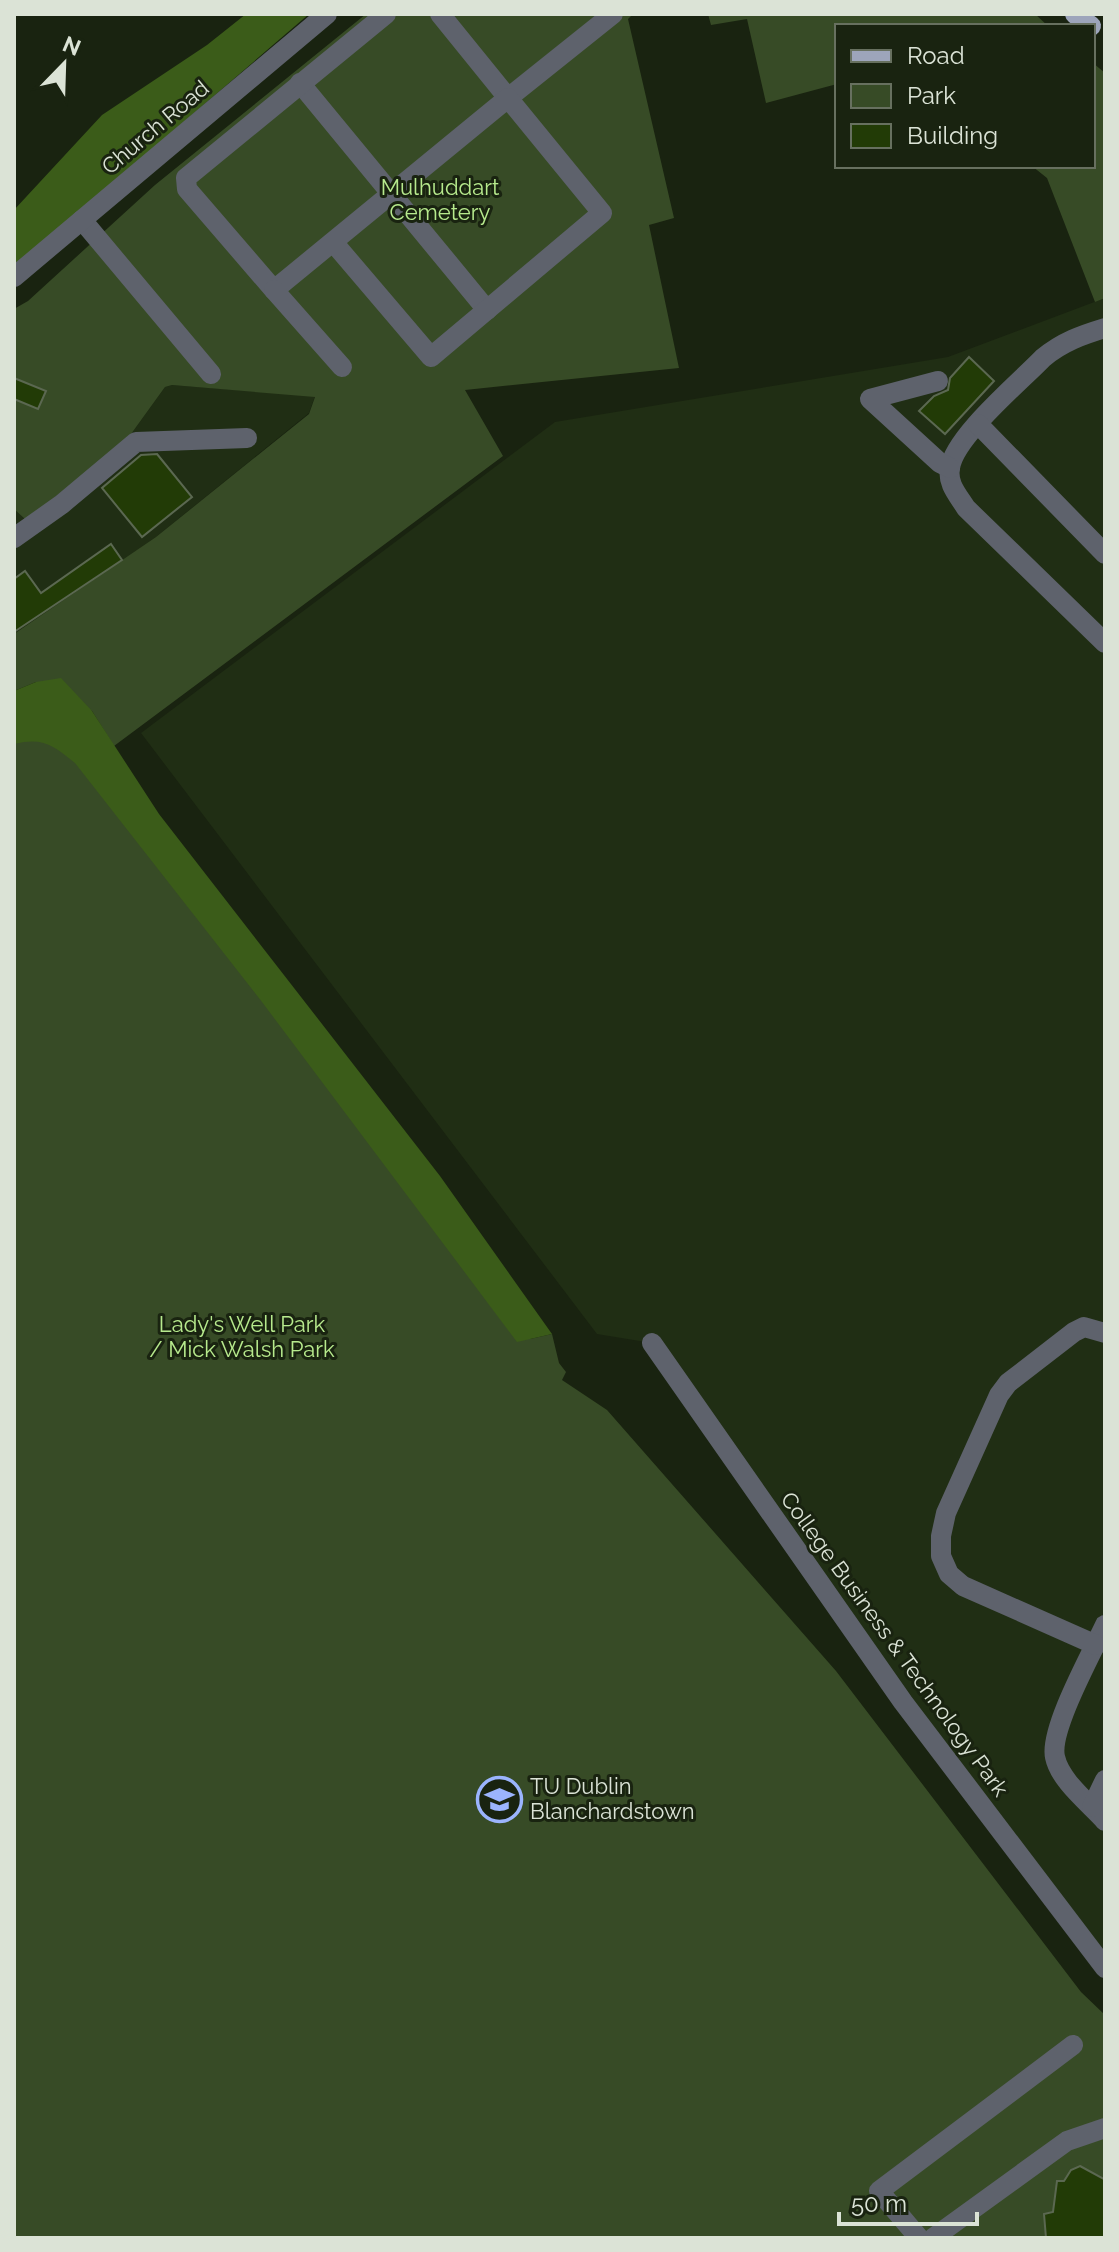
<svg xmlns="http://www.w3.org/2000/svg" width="1119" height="2252" font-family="Raleway,sans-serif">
<rect width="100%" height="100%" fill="#192310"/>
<g fill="#202e14">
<polygon points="1105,298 1105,1968 652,1343 597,1334 141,733 555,422 948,357"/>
<polygon points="172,385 315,396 309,413 156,537 46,616 39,618 14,634 14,509 26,520 126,441 165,387"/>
</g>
<g fill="#374b26">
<polygon points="366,14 633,14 628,19 674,218 649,225 679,368 465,390 503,456 114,746 92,711 36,682 14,691 14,634 156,537 309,414 315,397 172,385 165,387 126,441 26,520 14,509 14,309 28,301 155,185"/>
<polygon points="708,14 1035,14 1048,26 837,26 837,84 766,103 747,19 711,25"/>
<polygon points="1093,63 1105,73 1105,298 1095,302 1047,178 1032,166 1093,166"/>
<polygon points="58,715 530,1339 552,1334 559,1363 566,1372 562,1380 607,1410 836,1671 1081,1992 1105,2015 1105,2238 14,2238 14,718"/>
</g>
<g fill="#3b5c19">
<polygon points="246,14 309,14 14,268 14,210 102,115 207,45"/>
<path d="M 61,678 L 92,711 L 159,814 L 440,1176 L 552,1334 L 517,1342 L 262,1002 L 75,763 C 53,745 43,737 14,744 L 14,691 L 36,682 Z"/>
</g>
<g fill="#223b06" stroke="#5b6851" stroke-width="2">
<polygon points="969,357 994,381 945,434 919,411 934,396 948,390 950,378"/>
<polygon points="14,378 46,391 38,409 14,399"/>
<polygon points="157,454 192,497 142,537 102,488 141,455"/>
<polygon points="111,544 122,560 14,632 14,579 25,571 41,593"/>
<polygon points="1080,2166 1104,2179 1105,2238 1046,2238 1044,2214 1053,2212 1057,2181 1064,2181 1071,2170"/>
</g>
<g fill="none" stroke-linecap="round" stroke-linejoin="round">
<g stroke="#5e626c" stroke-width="20">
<polyline points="440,14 508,98 613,14"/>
<polyline points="300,83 487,310"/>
<polyline points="82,220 211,374"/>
<polyline points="333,242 431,357 602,213 508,98 274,290 187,189 186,178 386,14"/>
<polyline points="14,277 327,14"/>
<polyline points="274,290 342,367"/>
<path d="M 1105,328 C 1082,335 1062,342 1043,358 C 1020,382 954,437 950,468 C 947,484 958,495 966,508 L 1105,643"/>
<polyline points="938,381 870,399 940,463 950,468"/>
<polyline points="978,424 1105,554"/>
<polyline points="14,538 62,504 136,442 247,438"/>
<polyline points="652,1343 903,1702 1105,1968"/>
<path d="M 1105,1625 C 1092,1653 1049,1730 1055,1757 C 1060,1781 1089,1803 1105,1821"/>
<polyline points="1096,1645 963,1586 949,1574 941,1556 941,1536 946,1513 999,1395 1008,1383 1074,1332 1084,1327 1105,1333"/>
<polyline points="1092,1807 1105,1780"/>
<polyline points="919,2238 879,2191 1073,2045"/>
<polyline points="933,2238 1067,2141 1105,2128"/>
</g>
<polyline stroke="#9da5bb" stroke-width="20" points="1075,14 1091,26"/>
</g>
<defs>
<symbol id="university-ring" viewBox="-11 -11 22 22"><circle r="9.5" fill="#192310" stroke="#9bb4fd" stroke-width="1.5"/><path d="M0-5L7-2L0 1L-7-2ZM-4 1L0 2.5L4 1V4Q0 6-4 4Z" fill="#9bb4fd"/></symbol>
</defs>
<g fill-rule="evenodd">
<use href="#university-ring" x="474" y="1774" width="51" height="51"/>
</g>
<g text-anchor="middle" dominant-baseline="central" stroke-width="6" stroke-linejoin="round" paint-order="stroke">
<g font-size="22" fill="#dbe3d6" stroke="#192310">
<text transform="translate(155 127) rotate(-40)">Church Road</text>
<text transform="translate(895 1644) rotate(54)">College Business &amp; Technology Park</text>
</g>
<g font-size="22" fill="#b7ea8d" stroke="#192310">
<text x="440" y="187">Mulhuddart<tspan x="440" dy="25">Cemetery</tspan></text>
<text x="242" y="1324">Lady's Well Park<tspan x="242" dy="25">/ Mick Walsh Park</tspan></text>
</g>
<g font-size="22" fill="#dbe3d6" stroke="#192310" text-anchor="start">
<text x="530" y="1786">TU Dublin<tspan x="530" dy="25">Blanchardstown</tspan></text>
</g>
</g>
<rect width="1119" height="2252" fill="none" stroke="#dbe3d6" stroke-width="32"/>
<rect x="835" y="24" width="260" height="144" fill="#192310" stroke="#67705f" stroke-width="2"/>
<rect x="851" y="50" width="40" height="12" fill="#9da5bb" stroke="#67705f" stroke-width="2"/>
<text x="907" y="64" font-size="24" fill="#dbe3d6">Road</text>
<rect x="851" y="84" width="40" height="24" fill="#374b26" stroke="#67705f" stroke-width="2"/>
<text x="907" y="104" font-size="24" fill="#dbe3d6">Park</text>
<rect x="851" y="124" width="40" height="24" fill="#223b06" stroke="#67705f" stroke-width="2"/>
<text x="907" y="144" font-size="24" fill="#dbe3d6">Building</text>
<g transform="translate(64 64) rotate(23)" stroke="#192310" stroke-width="6" paint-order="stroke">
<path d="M0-6L14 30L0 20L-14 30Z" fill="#dbe3d6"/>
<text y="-12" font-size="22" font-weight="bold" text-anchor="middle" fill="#dbe3d6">N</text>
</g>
<path d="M839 2212v12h138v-12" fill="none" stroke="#dbe3d6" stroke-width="4"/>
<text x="851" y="2212" font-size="24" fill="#dbe3d6" stroke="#192310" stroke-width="6" paint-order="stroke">50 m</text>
</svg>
